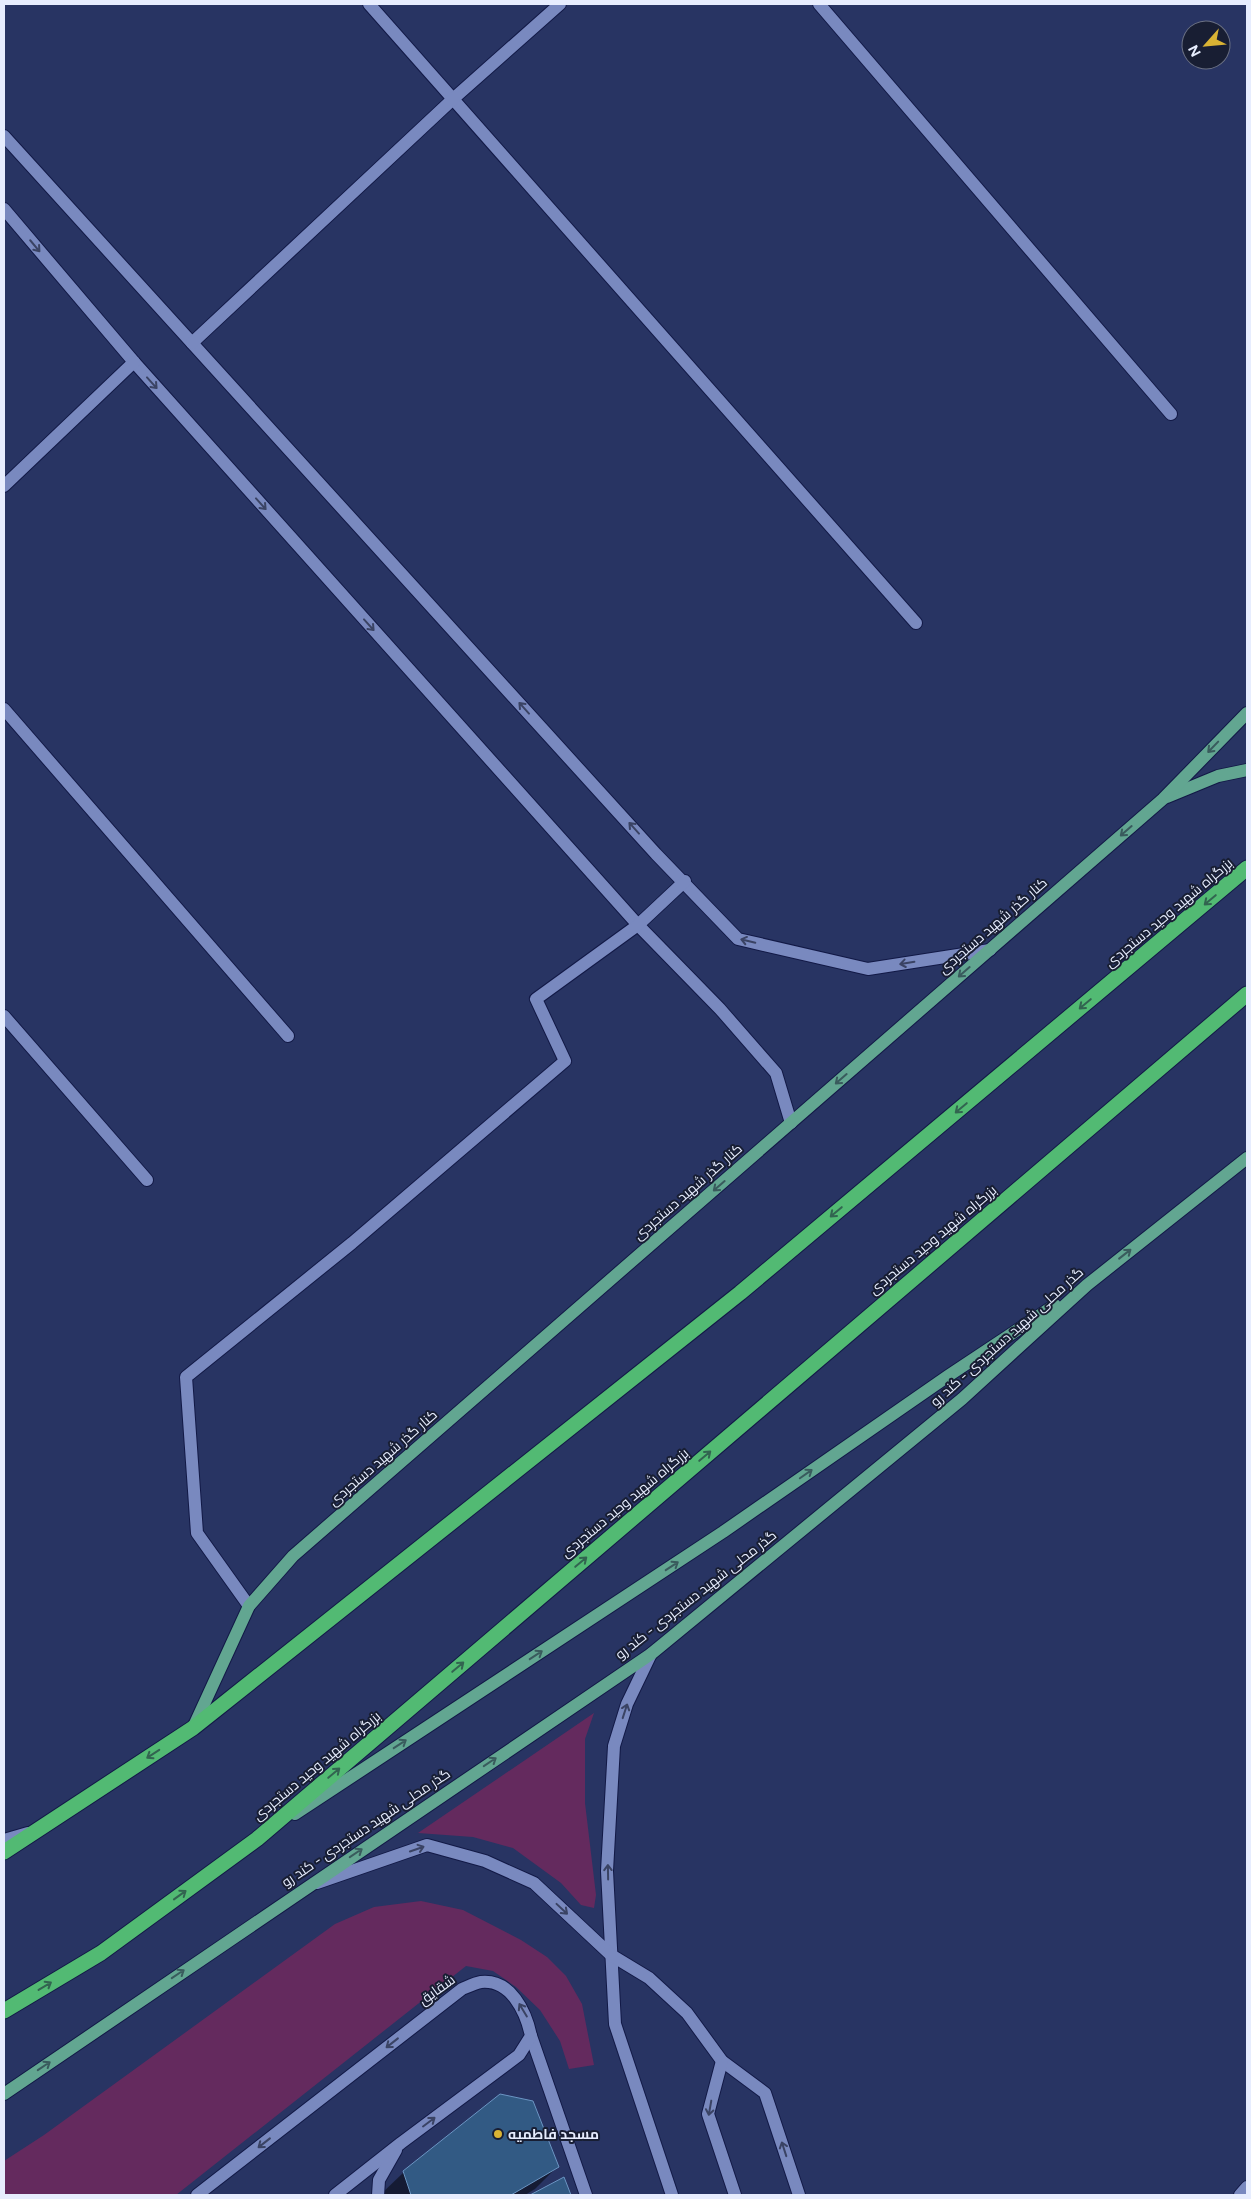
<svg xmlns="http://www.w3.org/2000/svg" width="1251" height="2199" font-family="Figtree,Cairo,sans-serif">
<rect width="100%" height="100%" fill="#283463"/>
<g fill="#642a5e">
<polygon points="594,1713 585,1739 585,1803 596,1895 594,1908 581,1905 561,1883 513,1848 473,1837 418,1833"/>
<polygon points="421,1901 463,1910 521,1940 547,1957 566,1976 582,2004 594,2065 569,2069 560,2041 540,2010 516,1987 493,1971 466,1966 176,2195 4,2195 4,2161 44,2135 335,1924 374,1907"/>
</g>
<polygon fill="#0007" points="558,2166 535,2189 525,2195 381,2194 404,2172"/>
<g fill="#325a84" stroke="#6b95c3">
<polygon points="500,2094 533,2101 559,2167 511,2195 411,2195 403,2171"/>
<polygon points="564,2177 571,2195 530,2195"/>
</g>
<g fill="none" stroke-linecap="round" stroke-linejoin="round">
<defs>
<g id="minor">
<polyline points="369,4 916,623"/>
<polyline points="819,4 1171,414"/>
<polyline points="4,136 656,854 738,939 868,969 990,950"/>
<polyline points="4,209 134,362 638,925 720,1009 776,1073 791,1123"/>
<polyline points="192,343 453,99 560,4"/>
<polyline points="4,486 134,362"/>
<polyline points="4,709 288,1036"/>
<polyline points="4,1016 147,1180"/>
<polyline points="249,1606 197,1533 186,1377 352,1243 565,1061 536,999 638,925 685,881"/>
<polyline points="651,1654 627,1704 614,1746 607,1871 615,2024 672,2195"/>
<polyline points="4,1840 28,1833"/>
<polyline points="317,1883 427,1845 485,1861 534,1883 611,1955 649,1978 687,2013 722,2061 765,2093 799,2195"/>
<polyline points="531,2036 586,2195"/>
<polyline points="722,2061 708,2114 735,2195"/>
<path d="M 197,2195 L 462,1989 C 467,1987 475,1983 481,1982 C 511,1979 526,2012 531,2036 L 519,2055 L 401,2143 L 335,2195"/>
<polyline points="378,2195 379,2180 396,2150"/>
<polyline points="1240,2195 1247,2187"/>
</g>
<g id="major">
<polyline points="1167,797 1218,776 1247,770"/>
<polyline points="193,1728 249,1606 293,1556 1163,799 1247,713"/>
<polyline points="295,1814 723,1532 948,1376 1055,1305"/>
<polyline points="4,2094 651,1654 962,1399 1087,1285 1247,1158"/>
</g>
<g id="highway">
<polyline points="4,1852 193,1728 740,1293 1247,868"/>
<polyline points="4,2011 101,1953 257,1839 1247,994"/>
</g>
</defs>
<use href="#minor" stroke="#121946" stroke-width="14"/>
<use href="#major" stroke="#121946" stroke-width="14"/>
<use href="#highway" stroke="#121946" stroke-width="17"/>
<use href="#minor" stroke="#7989bf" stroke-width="12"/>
<use href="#major" stroke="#62a691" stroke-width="12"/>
<use href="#highway" stroke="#52ba73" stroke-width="15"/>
</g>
<defs><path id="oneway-shaft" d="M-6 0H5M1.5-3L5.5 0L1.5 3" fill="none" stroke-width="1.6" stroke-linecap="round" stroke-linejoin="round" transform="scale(1.25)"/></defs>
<g stroke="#3a4364">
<use href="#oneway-shaft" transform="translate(35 246) rotate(50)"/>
<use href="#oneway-shaft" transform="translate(152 383) rotate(48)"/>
<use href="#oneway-shaft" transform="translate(261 504) rotate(48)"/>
<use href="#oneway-shaft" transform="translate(369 625) rotate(48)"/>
<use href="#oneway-shaft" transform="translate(524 708) rotate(-132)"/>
<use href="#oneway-shaft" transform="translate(634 828) rotate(-132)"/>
<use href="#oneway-shaft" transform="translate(748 941) rotate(-167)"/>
<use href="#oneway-shaft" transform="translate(907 963) rotate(171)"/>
<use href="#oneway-shaft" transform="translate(625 1711) rotate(-72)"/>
<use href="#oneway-shaft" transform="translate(417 1849) rotate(-19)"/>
<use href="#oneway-shaft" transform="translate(608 1872) rotate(-91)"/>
<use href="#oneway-shaft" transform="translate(562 1909) rotate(43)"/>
<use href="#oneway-shaft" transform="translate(523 2010) rotate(-121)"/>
<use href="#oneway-shaft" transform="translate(392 2043) rotate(142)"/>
<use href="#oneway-shaft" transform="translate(710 2108) rotate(100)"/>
<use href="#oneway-shaft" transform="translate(429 2122) rotate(-37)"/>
<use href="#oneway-shaft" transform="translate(264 2143) rotate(142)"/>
<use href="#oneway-shaft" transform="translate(784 2149) rotate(-108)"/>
</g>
<g stroke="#395b5d">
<use href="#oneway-shaft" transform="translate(1213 747) rotate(134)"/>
<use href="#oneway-shaft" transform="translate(1126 831) rotate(139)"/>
<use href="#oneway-shaft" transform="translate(964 972) rotate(139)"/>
<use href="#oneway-shaft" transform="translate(841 1079) rotate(139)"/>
<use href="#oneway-shaft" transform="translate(719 1186) rotate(139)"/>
<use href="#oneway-shaft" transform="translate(1125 1254) rotate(-38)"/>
<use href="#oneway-shaft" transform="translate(806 1474) rotate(-35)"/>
<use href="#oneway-shaft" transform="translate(672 1566) rotate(-33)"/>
<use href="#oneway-shaft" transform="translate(536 1655) rotate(-33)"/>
<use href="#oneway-shaft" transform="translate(400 1744) rotate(-33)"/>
<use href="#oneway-shaft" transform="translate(490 1762) rotate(-34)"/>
<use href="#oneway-shaft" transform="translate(356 1853) rotate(-34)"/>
<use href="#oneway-shaft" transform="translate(178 1974) rotate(-34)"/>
<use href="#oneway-shaft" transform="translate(44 2066) rotate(-34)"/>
</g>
<g stroke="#326450">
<use href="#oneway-shaft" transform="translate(1210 900) rotate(140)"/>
<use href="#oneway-shaft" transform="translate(1085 1004) rotate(140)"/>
<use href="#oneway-shaft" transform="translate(961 1108) rotate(140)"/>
<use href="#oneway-shaft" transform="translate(836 1212) rotate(140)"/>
<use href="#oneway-shaft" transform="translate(705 1456) rotate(-40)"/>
<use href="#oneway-shaft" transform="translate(581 1562) rotate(-40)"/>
<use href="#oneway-shaft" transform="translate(458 1667) rotate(-40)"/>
<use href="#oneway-shaft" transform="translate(153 1754) rotate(147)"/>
<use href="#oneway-shaft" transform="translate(334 1773) rotate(-40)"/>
<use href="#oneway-shaft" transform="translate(180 1895) rotate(-36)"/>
<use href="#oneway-shaft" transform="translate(45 1986) rotate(-31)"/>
</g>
<circle fill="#d9b334" stroke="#181e33" stroke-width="2" cx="498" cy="2134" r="5"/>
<g text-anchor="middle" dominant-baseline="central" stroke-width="4" stroke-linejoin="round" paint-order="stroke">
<g font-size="14" fill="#e7edfe" stroke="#181e33">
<text transform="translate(1169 913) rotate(-40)">بزرگراه شهید وحید دستجردی</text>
<text transform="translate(993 926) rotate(-41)">کنار گذر شهید دستجردی</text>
<text transform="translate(688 1192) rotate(-41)">کنار گذر شهید دستجردی</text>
<text transform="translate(933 1240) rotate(-40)">بزرگراه شهید وحید دستجردی</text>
<text transform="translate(1007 1337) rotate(-42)">گذر محلی شهید دستجردی - کند رو</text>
<text transform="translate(383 1458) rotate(-41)">کنار گذر شهید دستجردی</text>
<text transform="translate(625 1503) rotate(-40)">بزرگراه شهید وحید دستجردی</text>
<text transform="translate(696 1595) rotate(-38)">گذر محلی شهید دستجردی - کند رو</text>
<text transform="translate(317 1766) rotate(-40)">بزرگراه شهید وحید دستجردی</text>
<text transform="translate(366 1828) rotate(-34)">گذر محلی شهید دستجردی - کند رو</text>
<text transform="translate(437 1990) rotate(-36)">شقایق</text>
</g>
<g font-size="14" font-weight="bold" fill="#e7edfe" stroke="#181e33" text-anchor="start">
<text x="508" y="2134">مسجد فاطمیه</text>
</g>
</g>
<rect width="1251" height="2199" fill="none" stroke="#e7edfe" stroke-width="10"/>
<g transform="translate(1206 45) rotate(243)"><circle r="24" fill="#181e33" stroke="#6b7184"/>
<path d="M0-4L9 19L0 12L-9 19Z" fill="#d9b334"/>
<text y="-8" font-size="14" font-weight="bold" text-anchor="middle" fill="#e7edfe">N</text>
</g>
</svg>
